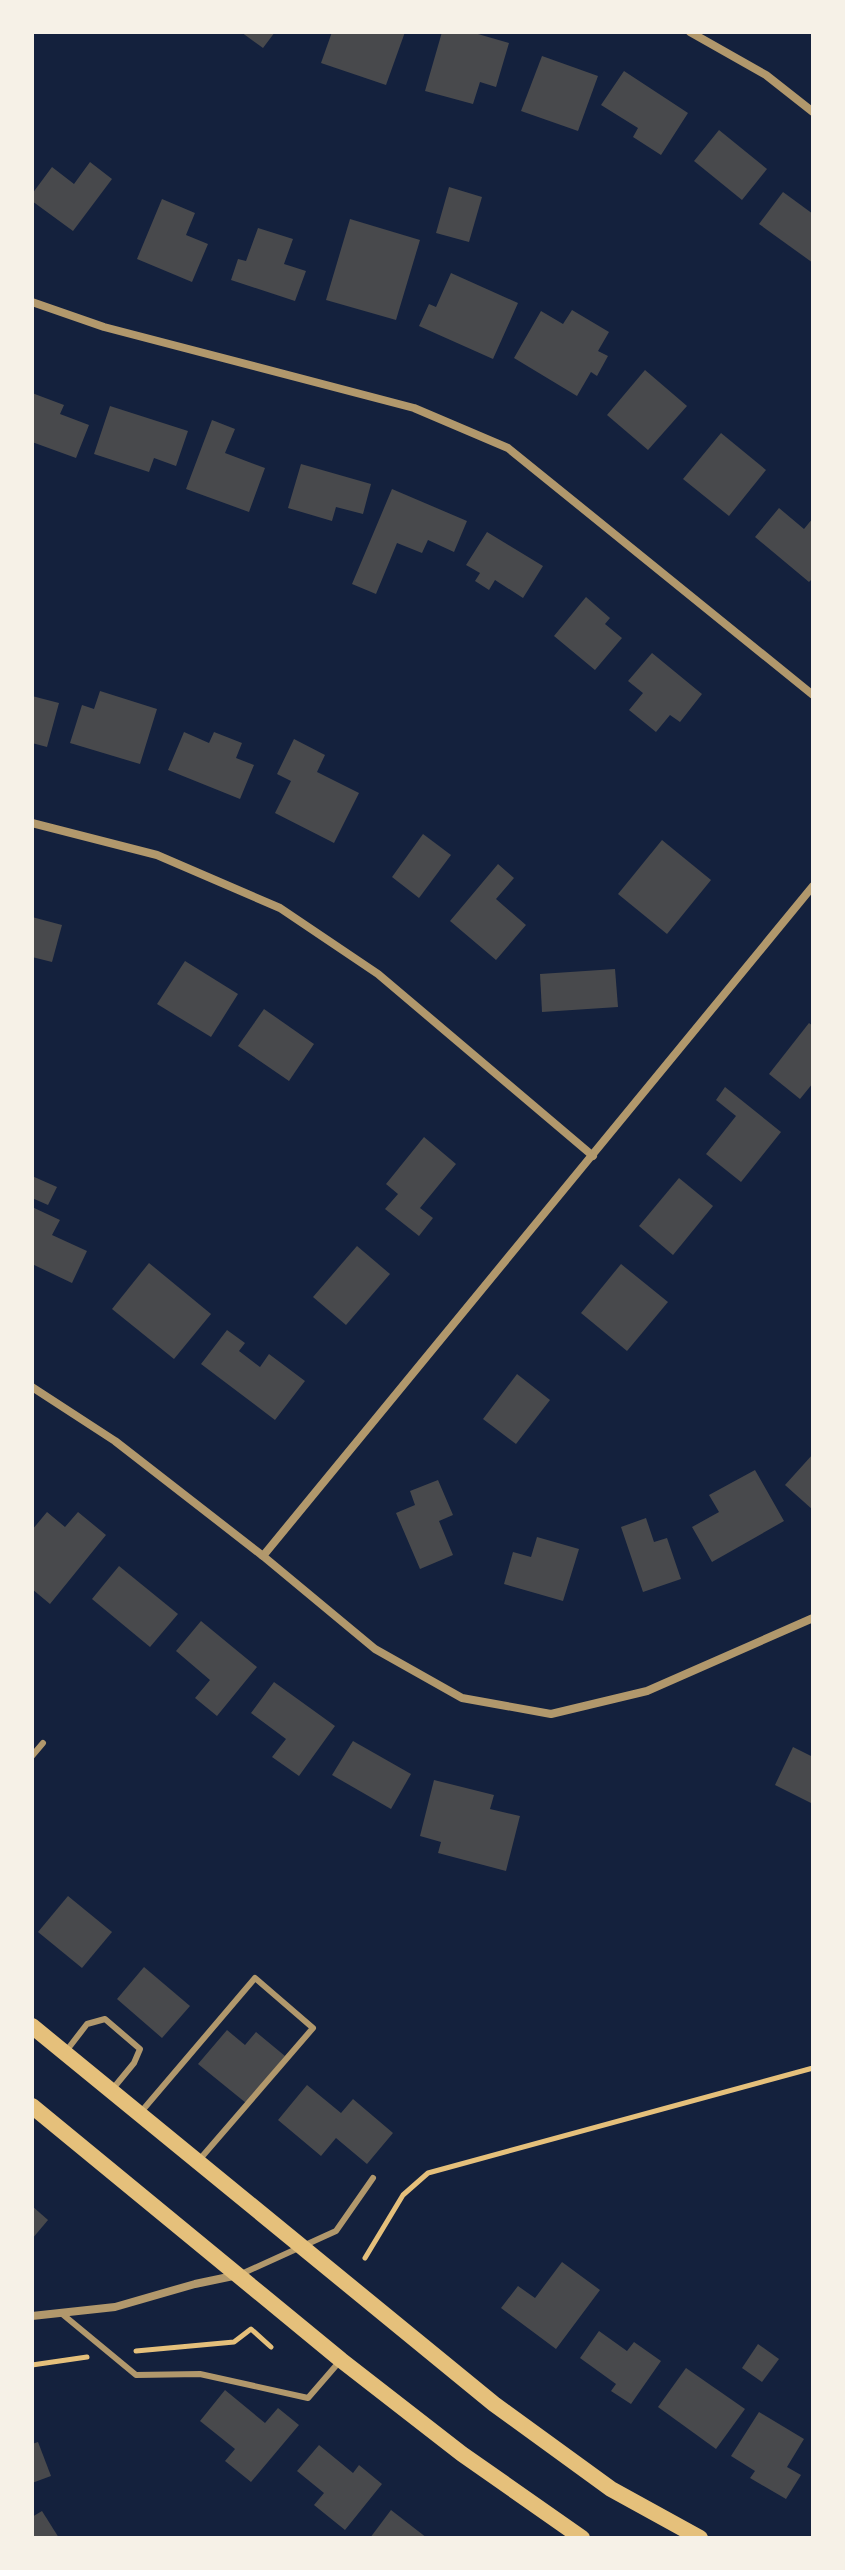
<svg xmlns="http://www.w3.org/2000/svg" width="845" height="2570" font-family="'Libre Baskerville',serif">
<rect width="100%" height="100%" fill="#14213d"/>
<g fill="#48494c">
<polygon points="241,32 275,32 263,48"/>
<polygon points="332,32 405,32 386,85 321,63"/>
<polygon points="442,32 471,32 509,43 496,87 480,82 473,104 425,91"/>
<polygon points="542,56 598,76 578,131 521,111"/>
<polygon points="624,71 688,113 661,155 633,137 638,128 601,105"/>
<polygon points="719,130 767,169 742,200 694,161"/>
<polygon points="90,162 112,179 73,231 32,201 32,194 52,167 74,184"/>
<polygon points="449,187 482,197 469,242 436,233"/>
<polygon points="783,192 813,214 813,263 759,224"/>
<polygon points="162,199 195,213 186,235 208,244 192,282 137,259"/>
<polygon points="350,219 420,240 396,320 326,300"/>
<polygon points="258,228 293,239 284,264 306,271 295,301 231,280 238,259 246,261"/>
<polygon points="451,273 518,303 493,359 419,326 429,304 436,307"/>
<polygon points="572,310 609,332 598,351 608,356 597,376 591,372 577,396 514,358 541,311 563,324"/>
<polygon points="645,370 687,406 648,450 607,415"/>
<polygon points="32,393 64,405 60,414 89,425 76,458 32,442"/>
<polygon points="110,406 188,431 176,466 154,458 149,472 94,454"/>
<polygon points="212,420 235,429 225,453 265,468 249,512 186,489"/>
<polygon points="721,433 766,470 729,516 683,479"/>
<polygon points="301,464 371,484 363,514 336,507 332,521 288,508"/>
<polygon points="392,489 467,521 454,552 428,540 422,553 397,543 376,594 352,584"/>
<polygon points="779,508 804,529 813,518 813,578 809,582 755,537"/>
<polygon points="487,532 543,566 523,598 495,580 489,590 475,581 480,573 466,565"/>
<polygon points="586,597 610,618 605,624 622,638 595,670 554,636"/>
<polygon points="652,653 702,694 680,722 670,715 656,732 629,710 643,693 628,681"/>
<polygon points="100,691 157,709 140,764 70,743 82,705 94,709"/>
<polygon points="32,696 59,703 47,747 32,743"/>
<polygon points="184,732 209,743 214,732 242,743 236,758 254,765 240,799 168,770"/>
<polygon points="294,739 325,755 317,772 359,793 334,843 275,813 291,781 277,774"/>
<polygon points="423,834 451,855 419,898 392,877"/>
<polygon points="662,840 711,880 667,934 618,894"/>
<polygon points="498,864 514,878 496,899 526,925 496,960 450,921"/>
<polygon points="32,917 62,925 52,962 32,957"/>
<polygon points="185,961 238,994 211,1037 157,1004"/>
<polygon points="615,969 618,1007 542,1012 540,974"/>
<polygon points="264,1009 314,1044 289,1081 238,1046"/>
<polygon points="809,1023 813,1026 813,1083 800,1099 769,1074"/>
<polygon points="725,1087 781,1132 741,1182 706,1154 736,1116 716,1100"/>
<polygon points="424,1137 456,1164 420,1208 433,1218 419,1236 385,1209 398,1194 386,1184"/>
<polygon points="32,1176 57,1187 48,1205 32,1198"/>
<polygon points="679,1178 713,1206 673,1255 639,1226"/>
<polygon points="32,1207 60,1220 52,1235 87,1251 72,1283 32,1264"/>
<polygon points="357,1246 390,1274 346,1325 313,1297"/>
<polygon points="149,1263 211,1314 174,1359 112,1309"/>
<polygon points="621,1264 668,1302 627,1351 581,1313"/>
<polygon points="227,1330 245,1343 239,1351 260,1367 269,1354 305,1381 275,1420 201,1364"/>
<polygon points="517,1374 550,1400 516,1444 483,1419"/>
<polygon points="813,1454 813,1510 785,1485"/>
<polygon points="755,1470 784,1521 712,1562 692,1527 719,1512 709,1495"/>
<polygon points="438,1480 453,1515 439,1521 453,1555 420,1569 396,1513 415,1505 410,1491"/>
<polygon points="47,1512 65,1527 78,1512 106,1535 50,1604 32,1589 32,1530"/>
<polygon points="646,1518 654,1542 667,1538 681,1579 643,1592 621,1527"/>
<polygon points="537,1537 579,1549 563,1601 504,1584 513,1552 531,1557"/>
<polygon points="119,1566 178,1614 150,1647 92,1599"/>
<polygon points="201,1621 257,1667 217,1716 195,1698 210,1680 176,1651"/>
<polygon points="274,1682 335,1726 299,1776 272,1757 286,1739 251,1713"/>
<polygon points="353,1741 411,1774 391,1809 332,1775"/>
<polygon points="793,1747 813,1757 813,1804 775,1785"/>
<polygon points="434,1780 494,1795 490,1809 520,1816 506,1871 438,1853 441,1842 420,1836"/>
<polygon points="68,1896 112,1932 82,1968 38,1932"/>
<polygon points="144,1967 190,2006 162,2038 117,1999"/>
<polygon points="227,2030 245,2045 256,2032 285,2056 246,2103 198,2064"/>
<polygon points="307,2085 341,2113 353,2099 393,2133 367,2164 336,2138 321,2156 278,2120"/>
<polygon points="32,2206 48,2220 32,2239"/>
<polygon points="562,2262 600,2290 556,2349 501,2308 518,2286 535,2298"/>
<polygon points="599,2331 627,2351 634,2342 661,2361 631,2404 611,2391 616,2384 580,2358"/>
<polygon points="758,2344 779,2359 762,2382 742,2368"/>
<polygon points="686,2368 745,2409 716,2449 658,2407"/>
<polygon points="225,2390 265,2423 278,2408 299,2425 251,2482 225,2461 235,2449 200,2421"/>
<polygon points="759,2412 804,2439 787,2467 801,2475 786,2499 750,2478 755,2471 731,2456"/>
<polygon points="38,2442 51,2476 32,2483 32,2444"/>
<polygon points="319,2445 353,2473 359,2465 382,2484 345,2530 314,2505 324,2493 297,2471"/>
<polygon points="391,2510 427,2538 370,2538"/>
<polygon points="42,2511 59,2538 32,2538 32,2517"/>
</g>
<g fill="none" stroke-linecap="round" stroke-linejoin="round">
<g stroke="#e5c07b" stroke-width="5">
<polyline points="365,2258 403,2195 428,2173 813,2068"/>
<polyline points="136,2351 234,2342 251,2329 271,2347"/>
<polyline points="32,2365 87,2357"/>
</g>
<g stroke="#b1986c" stroke-width="6">
<polyline points="32,1756 43,1743"/>
<polyline points="67,2050 87,2024 105,2019 140,2049 134,2063 111,2091"/>
<polyline points="141,2112 255,1978 313,2028 200,2159"/>
<polyline points="239,2275 336,2231 373,2178"/>
<polyline points="61,2313 136,2375 200,2374 308,2398 340,2361"/>
</g>
<g stroke="#b1986c" stroke-width="8">
<polyline points="690,32 766,75 813,112"/>
<polyline points="32,302 104,327 414,408 508,448 813,695"/>
<polyline points="32,823 157,855 280,908 378,974 593,1156"/>
<polyline points="32,1387 115,1441 263,1556 375,1649 462,1698 551,1714 647,1691 813,1618"/>
<polyline points="263,1556 813,886"/>
<polyline points="32,2316 115,2307 195,2284 238,2275"/>
</g>
<g stroke="#e5c07b" stroke-width="16">
<polyline points="32,2026 494,2404 611,2489 700,2538"/>
<polyline points="32,2106 341,2360 462,2454 582,2538"/>
</g>
</g>
<rect width="845" height="2570" fill="none" stroke="#f6f1e7" stroke-width="68"/>
</svg>
